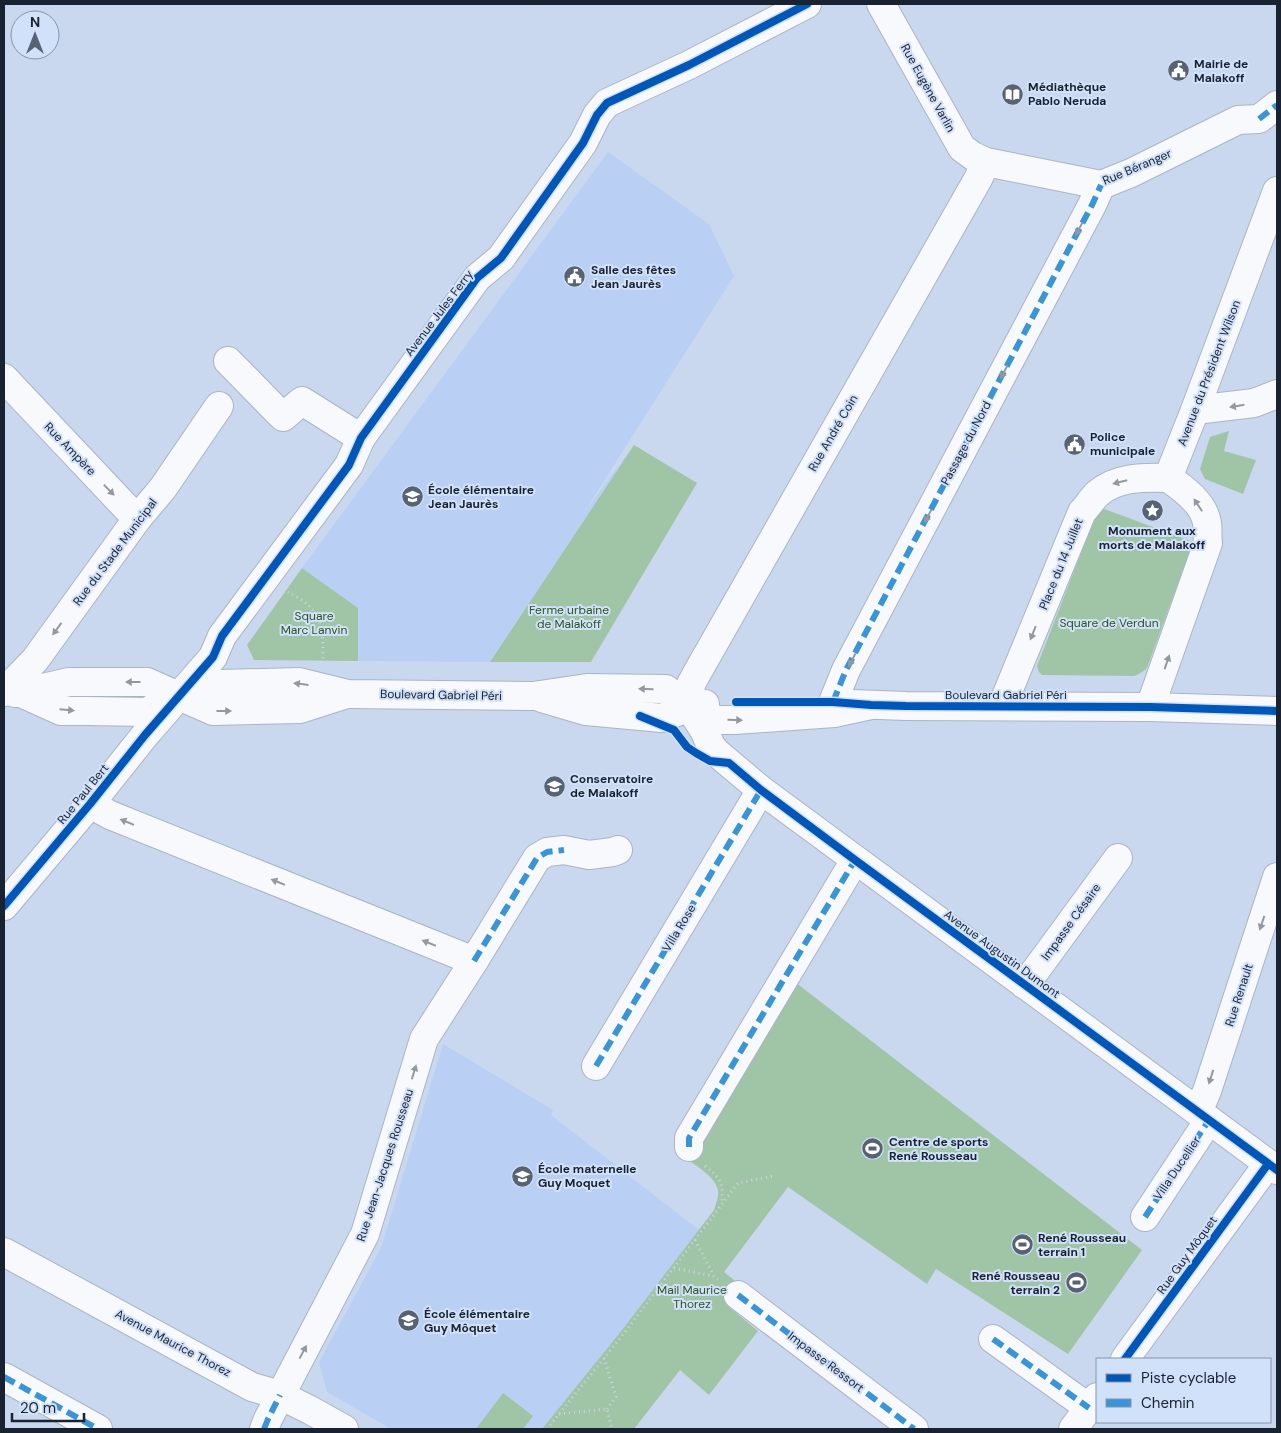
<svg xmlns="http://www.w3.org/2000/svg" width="1281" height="1433" font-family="'DM Sans',sans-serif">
<rect width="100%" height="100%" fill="#c9d8ee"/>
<g fill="#b9d0f4">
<polygon points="608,152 709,224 734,276 583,514 634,445 490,662 358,661 358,608 302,568"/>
<polygon points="443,1044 553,1110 551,1115 699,1230 622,1330 542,1429 391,1429 327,1392 319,1362 381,1248"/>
</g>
<g fill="#9fc5a6">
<polygon points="1229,431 1224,451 1256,460 1243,494 1205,479 1200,469 1210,437"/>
<polygon points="634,445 697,483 591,662 490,662"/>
<path d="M 1099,507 L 1193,542 L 1147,668 C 1143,672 1139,674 1134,676 L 1042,675 L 1039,672 L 1037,666 Z"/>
<polygon points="302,568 358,608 358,661 254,660 247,645"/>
<path d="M 795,982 L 1142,1250 L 1068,1354 L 936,1269 L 927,1284 L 788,1187 L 724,1272 L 744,1288 L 729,1307 L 758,1331 L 709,1395 L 680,1370 L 634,1429 L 542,1429 L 622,1330 L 714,1210 C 716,1203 719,1197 718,1190 C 715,1175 690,1162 679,1154 Z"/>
<polygon points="503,1393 533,1416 523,1429 476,1429"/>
</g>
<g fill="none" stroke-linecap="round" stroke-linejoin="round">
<defs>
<g id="minor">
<polyline points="881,4 962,148 973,156 986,162 1101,185 1131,173 1238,120 1259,119 1277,105"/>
<polyline points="986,162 978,179 697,673 691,684 689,707 704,730 711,746 717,753 761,790 1277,1170"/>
<polyline points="228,361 283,417 302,401 361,438"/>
<polyline points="4,378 137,519"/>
<polyline points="1195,410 1254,403 1277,394"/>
<polyline points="1168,478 1195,410 1277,191"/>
<polyline points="4,692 35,660 137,519 163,488 219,406"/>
<polyline points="833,702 846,670 1092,205 1101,185"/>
<path d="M 1002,706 L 1082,512 C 1087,507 1092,499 1097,494 C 1116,477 1144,477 1168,478"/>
<path d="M 1150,707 L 1208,543 C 1207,536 1208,529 1207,523 C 1204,503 1183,488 1168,478"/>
<polyline points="90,804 110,815 474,961"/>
<polyline points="4,906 90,804 145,735 213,657 222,636 349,465 361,438 477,278 501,258 583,143 597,115 607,103 689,65 807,4"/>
<polyline points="1025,985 1118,858"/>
<polyline points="596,1066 761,790"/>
<polyline points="1198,1112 1207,1091 1277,877"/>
<polyline points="689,1147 689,1138 855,860"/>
<polyline points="1145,1217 1209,1120"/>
<polyline points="4,1252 252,1387 280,1395 310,1410 344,1429"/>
<polyline points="738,1295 914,1429"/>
<polyline points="993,1339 1089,1408"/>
<polyline points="1125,1359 1268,1164"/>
<polyline points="4,1377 98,1429"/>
<polyline points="264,1429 268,1419 365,1234 424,1039 474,961 537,858 547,852 564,850 589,855 613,852 618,850"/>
<polyline points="1073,1429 1097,1397"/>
</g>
<g id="major">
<polyline points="15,693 21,693 69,682 147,682 213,711 300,709 347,694"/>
<polyline points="21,693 61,711 88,711 146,712 179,696 220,684 299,682 348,694 533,696 587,688 666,689 689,707 717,720 735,720 834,713 871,705"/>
<polyline points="542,698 586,711 662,718 689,707 705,704"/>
<polyline points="852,704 906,706 1150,707 1277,711"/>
</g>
</defs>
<use href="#minor" stroke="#a9b5c6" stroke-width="30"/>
<use href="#major" stroke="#a9b5c6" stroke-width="30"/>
<g stroke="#d1d5dd" stroke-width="3" stroke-dasharray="1 4" stroke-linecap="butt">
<polyline points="537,4 561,48"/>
<polyline points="578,86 582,94"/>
<polyline points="4,117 210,342"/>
<polyline points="979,129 991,123 1000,138"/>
<polyline points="996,441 1032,456 1029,466"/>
<polyline points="1019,450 1046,390"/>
<polyline points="1240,510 1272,424"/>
<path d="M 288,592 C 295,596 305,601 310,607 C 325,622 323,644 323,663"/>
<path d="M 618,824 C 632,815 634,803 635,788 L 630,784 L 623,759 L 636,742"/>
<polyline points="625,826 629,823 634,827 632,829"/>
<path d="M 576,827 C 583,791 591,779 623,759"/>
<polyline points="1131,882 1173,903"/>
<path d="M 705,1166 C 721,1179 723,1182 722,1203"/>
<polyline points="304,1234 329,1247"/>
<polyline points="695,1240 714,1276 718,1279"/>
<polyline points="674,1268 713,1276"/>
<polyline points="604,1358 616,1397 607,1409"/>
<polyline points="559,1414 607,1409 612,1429"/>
<polyline points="547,1429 625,1332 738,1183 773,1176"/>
<polyline points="837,1429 850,1413"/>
</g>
<use href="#minor" stroke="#f7f9fc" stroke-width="28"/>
<use href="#major" stroke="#f7f9fc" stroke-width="28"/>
<g stroke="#3995d8" stroke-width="6" stroke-dasharray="12 6" stroke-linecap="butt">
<polyline points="1259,119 1277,105"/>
<polyline points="833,702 846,670 1092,205 1101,185"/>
<polyline points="474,961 537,858 547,852 564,850"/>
<polyline points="596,1066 761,790"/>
<polyline points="689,1147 689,1138 855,860"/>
<polyline points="1145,1217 1209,1120"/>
<polyline points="738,1295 914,1429"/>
<polyline points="993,1339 1089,1408"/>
<polyline points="4,1377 98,1429"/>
<polyline points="264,1429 268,1419 280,1395"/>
</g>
<defs>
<g id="cycleway">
<polyline points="736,702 833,702 871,705 906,706 1150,707 1277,711"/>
<polyline points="640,716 674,730 687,747 696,753 710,761 729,763 761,790 855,860 1277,1170"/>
<polyline points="4,906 90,804 145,735 213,657 222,636 349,465 361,438 477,278 501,258 583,143 597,115 607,103 689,65 807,4"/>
<polyline points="1125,1359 1268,1164"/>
</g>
</defs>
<use href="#cycleway" stroke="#d1e1fa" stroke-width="11"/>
<use href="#cycleway" stroke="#0057b8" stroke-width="8"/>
</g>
<defs><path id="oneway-solid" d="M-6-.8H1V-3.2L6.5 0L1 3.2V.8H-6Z" transform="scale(1.25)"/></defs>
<g fill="#9398a1">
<use href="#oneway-solid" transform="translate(1079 229) rotate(118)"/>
<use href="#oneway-solid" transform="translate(1004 372) rotate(118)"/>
<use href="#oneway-solid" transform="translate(1237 406) rotate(171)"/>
<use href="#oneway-solid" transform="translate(1120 482) rotate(166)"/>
<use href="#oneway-solid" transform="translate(109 490) rotate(46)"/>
<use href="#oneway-solid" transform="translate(1198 505) rotate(-123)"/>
<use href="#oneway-solid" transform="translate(928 516) rotate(118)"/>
<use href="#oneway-solid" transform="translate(57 629) rotate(126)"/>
<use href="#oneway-solid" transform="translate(1033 633) rotate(112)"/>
<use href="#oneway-solid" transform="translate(852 660) rotate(118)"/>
<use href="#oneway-solid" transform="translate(1167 662) rotate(-71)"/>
<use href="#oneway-solid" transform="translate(133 682) rotate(180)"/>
<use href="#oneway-solid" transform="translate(301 684) rotate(-173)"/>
<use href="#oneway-solid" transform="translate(646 689) rotate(-179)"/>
<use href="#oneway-solid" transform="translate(67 710) rotate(5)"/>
<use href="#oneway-solid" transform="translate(224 711)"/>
<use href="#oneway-solid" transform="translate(735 720) rotate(1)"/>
<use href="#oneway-solid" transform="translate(127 822) rotate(-158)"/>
<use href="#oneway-solid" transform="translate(278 882) rotate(-158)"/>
<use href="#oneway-solid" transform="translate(1262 923) rotate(108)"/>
<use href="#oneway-solid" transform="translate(429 943) rotate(-158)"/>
<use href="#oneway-solid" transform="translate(414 1072) rotate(-73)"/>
<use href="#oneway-solid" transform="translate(1211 1077) rotate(108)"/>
<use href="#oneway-solid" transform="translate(303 1352) rotate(-62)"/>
</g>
<defs>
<symbol id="civic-disc" viewBox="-11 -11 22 22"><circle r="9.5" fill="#576273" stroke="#d1e1fa"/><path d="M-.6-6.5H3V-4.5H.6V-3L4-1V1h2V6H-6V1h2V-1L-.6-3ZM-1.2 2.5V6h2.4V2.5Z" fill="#fff"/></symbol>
<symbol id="library-disc" viewBox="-11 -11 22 22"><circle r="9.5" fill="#576273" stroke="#d1e1fa"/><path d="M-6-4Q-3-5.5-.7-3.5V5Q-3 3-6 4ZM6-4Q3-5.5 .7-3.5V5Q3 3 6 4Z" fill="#fff"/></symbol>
<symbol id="school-disc" viewBox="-11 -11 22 22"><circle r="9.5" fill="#576273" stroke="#d1e1fa"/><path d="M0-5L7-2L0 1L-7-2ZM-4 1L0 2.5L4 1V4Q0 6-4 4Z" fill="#fff"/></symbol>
<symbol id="sight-disc" viewBox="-11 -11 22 22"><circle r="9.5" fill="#576273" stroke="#d1e1fa"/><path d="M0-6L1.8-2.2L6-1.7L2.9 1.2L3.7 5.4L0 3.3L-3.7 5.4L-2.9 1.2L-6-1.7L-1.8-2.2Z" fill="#fff"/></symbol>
<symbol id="stadium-disc" viewBox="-11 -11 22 22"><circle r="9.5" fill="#576273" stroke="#d1e1fa"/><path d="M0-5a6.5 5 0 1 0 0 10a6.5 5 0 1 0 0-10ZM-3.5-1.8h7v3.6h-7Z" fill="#fff"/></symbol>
</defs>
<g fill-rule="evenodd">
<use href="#civic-disc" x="1166" y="58" width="25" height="25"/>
<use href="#library-disc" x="1000" y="82" width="25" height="25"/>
<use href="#civic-disc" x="562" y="264" width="25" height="25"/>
<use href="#civic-disc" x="1062" y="432" width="25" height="25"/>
<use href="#school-disc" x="400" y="484" width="25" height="25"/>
<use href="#sight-disc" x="1140" y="498" width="25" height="25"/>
<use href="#school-disc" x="542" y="774" width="25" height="25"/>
<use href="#stadium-disc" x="860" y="1136" width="25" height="25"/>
<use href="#school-disc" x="510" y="1164" width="25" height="25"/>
<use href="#stadium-disc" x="1010" y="1232" width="25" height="25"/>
<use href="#stadium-disc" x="1064" y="1270" width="25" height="25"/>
<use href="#school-disc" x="396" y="1308" width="25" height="25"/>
</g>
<g text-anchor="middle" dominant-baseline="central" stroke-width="4" stroke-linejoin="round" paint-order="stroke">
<g font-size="12" font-weight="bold" fill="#192231" stroke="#d1e1fa" text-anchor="start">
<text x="1194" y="64">Mairie de<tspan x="1194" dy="14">Malakoff</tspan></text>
<text x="1028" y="87">Médiathèque<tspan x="1028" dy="14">Pablo Neruda</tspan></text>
<text x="591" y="270">Salle des fêtes<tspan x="591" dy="14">Jean Jaurès</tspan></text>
<text x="1090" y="437">Police<tspan x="1090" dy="14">municipale</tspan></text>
<text x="428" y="490">École élémentaire<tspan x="428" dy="14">Jean Jaurès</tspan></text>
<text x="1152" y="531" text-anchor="middle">Monument aux<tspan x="1152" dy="14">morts de Malakoff</tspan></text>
<text x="570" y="779">Conservatoire<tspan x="570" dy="14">de Malakoff</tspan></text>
<text x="889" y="1142">Centre de sports<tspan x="889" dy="14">René Rousseau</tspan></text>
<text x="538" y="1169">École maternelle<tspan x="538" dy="14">Guy Moquet</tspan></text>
<text x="1038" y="1238">René Rousseau<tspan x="1038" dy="14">terrain 1</tspan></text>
<text x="1060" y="1276" text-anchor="end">René Rousseau<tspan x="1060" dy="14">terrain 2</tspan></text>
<text x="424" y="1314">École élémentaire<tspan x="424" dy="14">Guy Môquet</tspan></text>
</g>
<g font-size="12" fill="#192231" stroke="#d1e1fa">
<text transform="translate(928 88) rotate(61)">Rue Eugène Varlin</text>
<text transform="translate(1137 167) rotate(-23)">Rue Béranger</text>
<text transform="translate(439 313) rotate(-53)">Avenue Jules Ferry</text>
<text transform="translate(1209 373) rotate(-69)">Avenue du Président Wilson</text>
<text transform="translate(833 433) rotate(-60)">Rue André Coin</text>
<text transform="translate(966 443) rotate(-62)">Passage du Nord</text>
<text transform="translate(70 449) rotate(46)">Rue Ampère</text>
<text transform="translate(115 552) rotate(-53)">Rue du Stade Municipal</text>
<text transform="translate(1061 564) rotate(-68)">Place du 14 Juillet</text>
<text transform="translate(441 695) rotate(1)">Boulevard Gabriel Péri</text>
<text x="1006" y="695">Boulevard Gabriel Péri</text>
<text transform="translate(83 794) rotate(-51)">Rue Paul Bert</text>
<text transform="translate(1071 922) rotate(-54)">Impasse Césaire</text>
<text transform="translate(679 928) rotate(-59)">Villa Rose</text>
<text transform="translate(1002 954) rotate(36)">Avenue Augustin Dumont</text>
<text transform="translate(1239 995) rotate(-72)">Rue Renault</text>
<text transform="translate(385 1165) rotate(-72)">Rue Jean-Jacques Rousseau</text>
<text transform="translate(1177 1168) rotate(-56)">Villa Ducellier</text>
<text transform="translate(1187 1255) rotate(-54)">Rue Guy Môquet</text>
<text transform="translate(173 1343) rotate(28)">Avenue Maurice Thorez</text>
<text transform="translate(826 1362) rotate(37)">Impasse Ressort</text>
</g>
<g font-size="12" fill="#2a541d" stroke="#d1e1fa">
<text x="569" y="610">Ferme urbaine<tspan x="569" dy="14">de Malakoff</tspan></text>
<text x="314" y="616">Square<tspan x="314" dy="14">Marc Lanvin</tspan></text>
<text x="1109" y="623">Square de Verdun</text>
<text x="692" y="1290">Mail Maurice<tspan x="692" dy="14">Thorez</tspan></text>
</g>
</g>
<rect width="1281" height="1433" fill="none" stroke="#192231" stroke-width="10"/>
<rect x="1096" y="1358" width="175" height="65" fill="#d1e1fa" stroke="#8795aa"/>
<rect x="1106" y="1374" width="25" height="8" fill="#0057b8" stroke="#8795aa"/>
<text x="1141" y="1383" font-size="15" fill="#192231">Piste cyclable</text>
<rect x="1106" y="1399" width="25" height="8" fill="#3995d8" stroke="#8795aa"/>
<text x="1141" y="1408" font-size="15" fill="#192231">Chemin</text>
<g transform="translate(35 35)"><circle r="24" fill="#d1e1fa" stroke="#8795aa"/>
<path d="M0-4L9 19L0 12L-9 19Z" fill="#576273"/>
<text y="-8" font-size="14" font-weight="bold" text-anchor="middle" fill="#192231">N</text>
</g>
<path d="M12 1413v8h72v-8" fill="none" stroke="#192231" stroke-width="2.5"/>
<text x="20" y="1413" font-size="15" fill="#192231" stroke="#d1e1fa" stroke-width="4" paint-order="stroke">20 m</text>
</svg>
